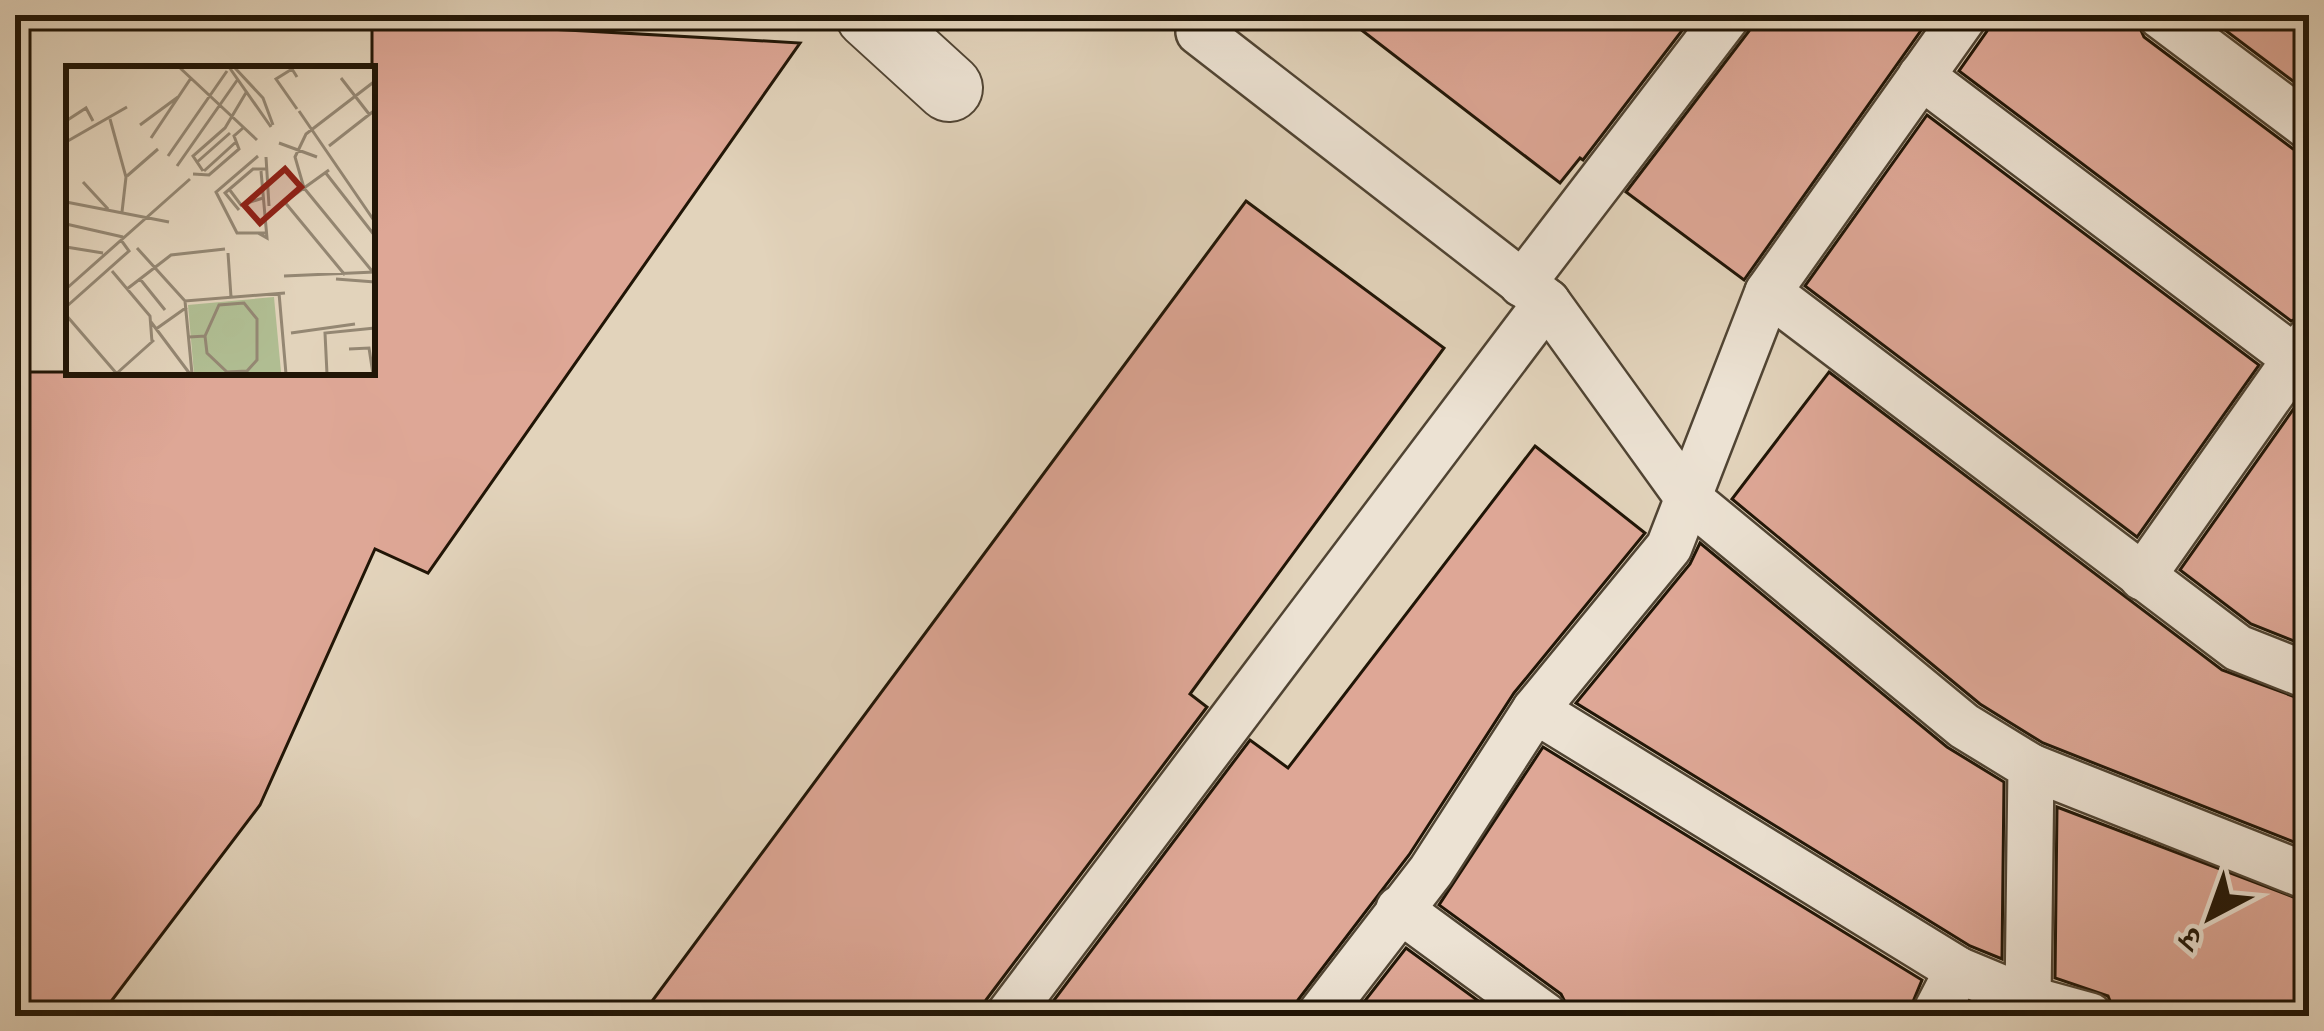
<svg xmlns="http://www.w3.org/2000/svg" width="2324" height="1031" font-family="Vollkorn,'Noto Serif Devanagari',serif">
<rect width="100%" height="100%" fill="#e2d3bb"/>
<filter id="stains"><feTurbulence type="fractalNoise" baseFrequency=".00167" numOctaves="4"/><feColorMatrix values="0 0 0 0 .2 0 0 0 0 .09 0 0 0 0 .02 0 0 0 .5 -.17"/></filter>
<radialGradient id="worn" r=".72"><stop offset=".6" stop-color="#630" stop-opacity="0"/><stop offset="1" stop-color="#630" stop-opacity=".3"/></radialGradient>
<g fill="#dea796" stroke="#201506" stroke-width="3">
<polygon points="1342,15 1694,15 1583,160 1580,158 1560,183"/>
<polygon points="1754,15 1932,15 1744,280 1626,192 1749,31"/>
<polygon points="1992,15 2134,15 2144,37 2293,149 2309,154 2309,313 2291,321 1959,71 1987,31"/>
<polygon points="2205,15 2309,15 2309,93"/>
<polygon points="372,19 800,43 428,573 375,549 260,805 100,1016 15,1016 15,372 372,372"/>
<polygon points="1927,115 2259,365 2137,537 1805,286"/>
<polygon points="1246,201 1444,348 1190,694 1207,707 986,1000 982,1016 641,1016"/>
<polygon points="1829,372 2222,670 2309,702 2309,848 2043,743 1980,704 1732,499"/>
<polygon points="2309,387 2309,647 2251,624 2180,570"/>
<polygon points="1535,446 1645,533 1514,693 1409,855 1298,1000 1293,1016 1042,1016 1250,740 1288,768"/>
<polygon points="1700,543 1947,747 2004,782 2002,959 1970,946 1576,703 1690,564"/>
<polygon points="1543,747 1922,980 1907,1016 1572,1016 1561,994 1439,905"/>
<polygon points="2057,807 2309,903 2309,1016 2116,1016 2108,996 2055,978"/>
<polygon points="1406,948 1499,1016 1353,1016"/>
</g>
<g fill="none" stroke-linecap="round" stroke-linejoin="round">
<defs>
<g id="service">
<polyline points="2160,15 2309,127"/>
<polyline points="1199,32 1547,302 1689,499 1964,726 2031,767 2028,999 2022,1016"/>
<polyline points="1921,76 2296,359"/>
<polyline points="1522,284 1728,15"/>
<polyline points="1768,292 2238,648 2309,676"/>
<polyline points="2142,577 2309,340"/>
<polyline points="1535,710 1958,970 2028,999 2090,1016"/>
<polyline points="2031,767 2309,877"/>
<polyline points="1399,909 1545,1016"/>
<polyline points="1008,1016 1547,302"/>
<polyline points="1319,1016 1431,871 1535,710 1669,547 1768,292 1965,15"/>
<polyline points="1934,1016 1958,970"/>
</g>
<polyline id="tertiary" points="869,15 949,88"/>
</defs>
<use href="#service" stroke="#504433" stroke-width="50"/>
<use href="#tertiary" stroke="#504433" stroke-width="70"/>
<use href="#service" stroke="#ece2d3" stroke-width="45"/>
<use href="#tertiary" stroke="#ece2d3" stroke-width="66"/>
</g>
<g transform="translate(66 66)">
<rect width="309" height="309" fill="#e2d3bb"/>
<path d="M 208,231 L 215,306 L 128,308 L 122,239 Z" fill="#b0bd92"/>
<path fill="none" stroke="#948773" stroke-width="3" d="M 113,1 L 191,74M 163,1 L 205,61M 169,2 L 197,32 L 207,59M 275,12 L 303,48M 231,43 L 210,13 L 226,3 L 231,11M 233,45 L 309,156M 44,53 L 60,111 L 56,146M 0,55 L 20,42 L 27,55M 74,59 L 112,31M 85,72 L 125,12M 0,76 L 61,41M 213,77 L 251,91M 263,80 L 309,44M 102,90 L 161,5M 192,90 L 150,126 L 171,167 L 201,167M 200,91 L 203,140M 130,97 L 164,67M 111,100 L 172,13M 137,105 L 127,90 L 159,62 L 181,25M 138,105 L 171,75M 259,106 L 309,170M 127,108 L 143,109 L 173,83 L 168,70 L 177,62M 61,110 L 92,83M 17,116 L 42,143M 163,123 L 175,139 L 197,132M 217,134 L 279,209M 220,135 L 263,104M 0,136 L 103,156M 173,144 L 159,127 L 187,103 L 201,103M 0,158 L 57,171M 192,167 L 201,172 L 195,105M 0,181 L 37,187M 71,182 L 119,235 L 219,227M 162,187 L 165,231M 46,205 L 84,250 L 86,276M 306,205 L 238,122 L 229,91 L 240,68 L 309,15M 218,210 L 309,206M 74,213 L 99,244M 270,213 L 309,216M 0,223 L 124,113M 61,223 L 105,189 L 159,183M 213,227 L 220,308M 119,235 L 126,308M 0,241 L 63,185 L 55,174M 0,249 L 51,308M 85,256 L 124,308M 90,263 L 121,241M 225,267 L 289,258M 123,271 L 139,270 L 141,287 L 161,306 L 181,305 L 191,294 L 191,253 L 178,237 L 153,239 L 139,270M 283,283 L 303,282 L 307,308M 50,308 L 88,274M 261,308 L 259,267 L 309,262"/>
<path fill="#8f2418" fill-opacity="0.15" stroke="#8f2418" stroke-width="6" d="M 219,103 L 235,121 L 194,157 L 178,139 Z"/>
<rect width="309" height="309" fill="none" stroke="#201506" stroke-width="6"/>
</g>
<rect width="2324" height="1031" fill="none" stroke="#e2d3bb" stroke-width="60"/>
<rect x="18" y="18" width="2288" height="995" fill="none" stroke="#201506" stroke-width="6"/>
<rect x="30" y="30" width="2264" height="971" fill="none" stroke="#201506" stroke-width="3"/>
<g transform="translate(2210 917) rotate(221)" stroke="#ece2d3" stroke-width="9" paint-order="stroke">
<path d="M0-9L21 45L0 30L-21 45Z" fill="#201506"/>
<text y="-18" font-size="33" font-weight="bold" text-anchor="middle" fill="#201506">उ</text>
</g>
<rect width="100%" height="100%" filter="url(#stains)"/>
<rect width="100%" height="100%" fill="url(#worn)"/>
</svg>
